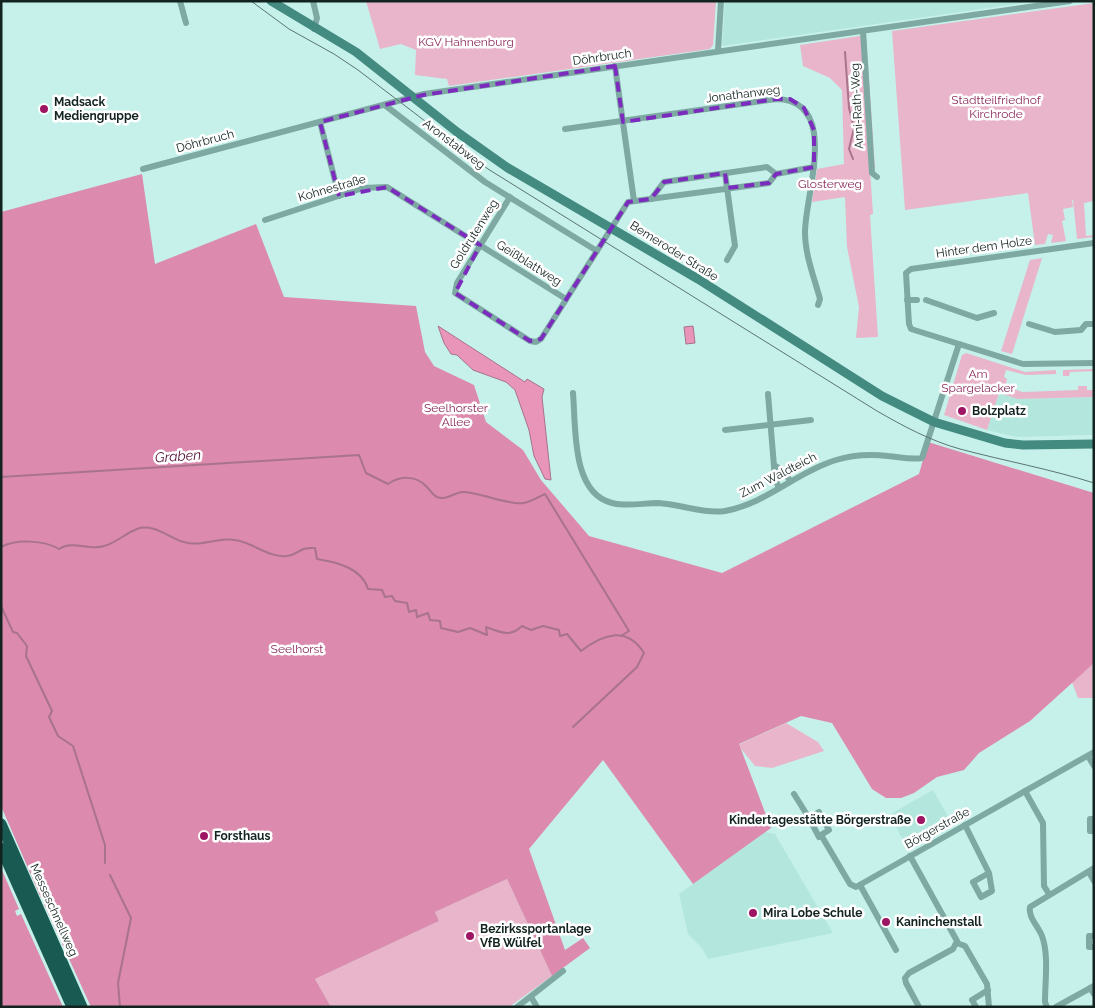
<svg xmlns="http://www.w3.org/2000/svg" width="1095" height="1008" font-family="Raleway,sans-serif">
<rect width="100%" height="100%" fill="#c6f1ea"/>
<g fill="#b3e7de">
<polygon points="725,1 1037,1 722,46"/>
<polygon points="999,392 1018,399 1094,397 1094,435 1016,437 987,430"/>
<polygon points="933,790 953,825 909,850 889,815"/>
<polygon points="765,832 775,834 833,933 708,959 702,948 688,934 679,894"/>
</g>
<g fill="#e9b5ca">
<polygon points="366,1 716,1 713,45 710,49 449,86 447,79 415,75 416,50 401,44 380,49"/>
<polygon points="1094,3 1094,197 1093,201 1084,203 1086,236 1094,235 1094,237 1077,239 1073,200 1072,200 1073,207 1063,209 1065,220 1062,221 1066,241 1051,243 1053,235 1048,234 1045,244 1035,245 1028,193 905,210 892,31"/>
<polygon points="866,35 875,168 870,169 873,214 870,215 878,337 856,338 859,307 847,247 845,197 812,202 817,169 844,164 842,90 830,78 803,66 800,45"/>
<polygon points="1042,258 1012,354 1001,351 1030,260"/>
<polygon points="966,353 1025,372 1056,370 1056,374 1026,375 1006,370 1004,377 1007,379 1005,387 1023,392 1078,390 1078,386 1087,386 1087,390 1094,390 1094,397 1018,399 999,393 987,430 944,415 962,355"/>
<polygon points="1094,369 1094,371 1070,372 1069,376 1063,376 1063,370"/>
<polygon points="1094,663 1094,698 1078,698 1072,682"/>
<polygon points="786,723 818,742 824,751 772,768 755,766 738,745"/>
<polygon points="507,879 552,976 509,1007 331,1007 315,979 439,921 435,912"/>
</g>
<g fill="#dc8aae">
<polygon points="142,174 155,264 256,224 284,297 416,306 425,352 434,366 474,385 486,422 523,450 541,480 589,536 722,573 919,474 928,442 1094,493 1094,663 1030,721 979,753 964,770 937,777 914,793 901,798 886,798 872,789 832,723 801,716 739,744 771,828 693,884 603,760 529,849 565,950 583,938 590,948 552,976 507,879 435,912 439,921 315,979 331,1007 91,1007 44,904 49,900 47,896 41,898 1,806 1,212"/>
<polygon points="1,868 19,909 15,911 17,916 21,914 63,1007 1,1007"/>
</g>
<g fill="#e895b9" stroke="#a8738b">
<polygon points="438,326 525,382 527,379 544,389 542,397 551,480 545,479 534,456 529,430 515,390 506,382 473,370 457,355 451,354 444,343"/>
<polygon points="693,326 695,343 686,344 684,327"/>
</g>
<g fill="none" stroke-linecap="round" stroke-linejoin="round">
<g stroke="#a8738b" stroke-width="2">
<polyline points="845,52 849,108 854,128 849,149 853,159"/>
<path d="M 1,477 L 359,455 L 366,473 L 388,484 C 400,476 415,475 426,486 C 430,490 433,495 437,497 C 447,501 454,492 463,492 C 479,492 511,506 524,503 C 531,502 538,497 545,494 L 629,631 L 621,636"/>
<path d="M 1,547 C 16,539 44,540 59,549 C 73,540 89,551 104,546 C 116,543 126,533 137,529 C 154,523 169,538 184,542 C 202,548 221,535 240,541 C 255,545 271,558 287,556 C 298,555 298,547 315,548 L 317,559 C 336,562 362,568 368,589 L 382,590 L 385,597 L 392,596 L 395,601 L 407,603 L 409,612 L 416,610 L 417,617 L 428,613 L 430,620 L 440,621 L 441,628 L 458,632 L 470,628 L 487,635 L 486,627 C 500,632 510,638 522,626 L 531,630 L 543,626 L 559,630 L 560,636 L 567,634 L 581,651 C 602,635 626,625 644,653 L 637,667 L 573,727"/>
<polyline points="1,606 13,632 17,633 27,646 26,656 52,711 49,717 58,736 73,746 105,845 105,863"/>
<polyline points="110,875 131,918 118,983 120,1007"/>
</g>
<g stroke="#7da9a2" stroke-width="6">
<polyline points="180,1 186,23"/>
<polyline points="313,1 317,18 314,29"/>
<polyline points="863,31 872,173 877,177"/>
<polyline points="718,51 721,1"/>
<polyline points="615,66 634,201"/>
<polyline points="386,106 485,182 597,251"/>
<polyline points="320,122 339,196"/>
<path d="M 565,129 L 776,99 C 841,100 805,194 805,232 C 805,255 814,277 820,299 L 818,305"/>
<polyline points="143,169 424,94 1070,1"/>
<polyline points="725,173 735,246 727,260"/>
<polyline points="510,197 457,283 455,293 530,341 536,342 541,339 628,202 769,183 776,174 814,167"/>
<polyline points="651,199 664,182 767,167 776,174"/>
<polyline points="265,220 363,188 387,187 566,299"/>
<polyline points="1094,243 911,269 906,273 909,324 911,329 1023,364 1094,363"/>
<polyline points="907,300 917,300"/>
<polyline points="926,300 977,318 994,313"/>
<polyline points="1029,324 1055,332 1081,330 1086,324 1094,324"/>
<path d="M 573,393 C 576,427 571,493 612,503 C 627,507 643,503 658,503 C 680,504 703,514 725,511 C 765,504 797,472 836,460 C 852,455 871,454 888,456 C 900,457 910,460 922,458 L 959,344"/>
<polyline points="768,394 775,478 779,488"/>
<polyline points="725,430 811,420"/>
<polyline points="774,465 785,472 790,481"/>
<polyline points="1088,756 1094,766"/>
<polyline points="1025,791 1043,823 1044,886 1049,894"/>
<polyline points="794,794 809,818"/>
<polyline points="1094,819 1090,819 1090,831 1094,831"/>
<polyline points="965,825 989,873 992,891 981,897 973,882 989,873"/>
<polyline points="821,835 829,830 819,812 809,818 819,837 821,835 850,884 856,887 1094,752"/>
<polyline points="910,856 957,941 953,949 909,973 905,978 906,983 919,1007"/>
<polyline points="1089,872 1094,881"/>
<polyline points="860,885 896,950"/>
<polyline points="1094,936 1089,936 1089,947 1094,947"/>
<polyline points="957,943 965,946 987,984 989,1007"/>
<polyline points="1090,988 1094,994"/>
<polyline points="531,997 537,1007"/>
<polyline points="517,1007 563,971"/>
<polyline points="976,1007 972,1000 988,990"/>
<path d="M 1047,1007 L 1045,1002 C 1045,981 1049,955 1042,936 C 1038,926 1028,917 1030,907 L 1094,868"/>
<polyline points="1056,1007 1094,986"/>
</g>
<polyline stroke="#438a81" stroke-width="9" points="271,1 356,52 457,132 508,168 698,279 882,396 934,422 1005,443 1023,445 1094,444"/>
<g stroke="#195a52" stroke-width="11">
<polyline points="1,824 82,1007"/>
<polyline points="1,848 72,1007"/>
</g>
<path stroke="#5a7570" stroke-width="1" d="M 251,1 L 289,29 L 334,54 L 358,70 L 488,169 L 877,411 C 903,426 931,441 960,449 C 1005,461 1050,469 1094,483"/>
</g>
<path fill="none" stroke="#7b2cbf" stroke-width="4" stroke-dasharray="10 6" stroke-linejoin="round" d="M 615,66 L 623,122 L 776,99 L 790,99 L 804,108 L 814,130 L 814,167 L 776,174 L 769,183 L 727,188 L 725,173 L 664,182 L 651,199 L 628,202 L 541,339 L 530,341 L 455,293 L 480,245 L 387,187 L 339,196 L 320,122 L 423,95 Z"/>
<g fill="#9e1564" stroke="#fff" stroke-width="2">
<circle cx="44" cy="109" r="5"/>
<circle cx="962" cy="411" r="5"/>
<circle cx="921" cy="820" r="5"/>
<circle cx="204" cy="836" r="5"/>
<circle cx="753" cy="913" r="5"/>
<circle cx="886" cy="922" r="5"/>
<circle cx="470" cy="936" r="5"/>
</g>
<g text-anchor="middle" dominant-baseline="central" stroke-width="5" stroke-linejoin="round" paint-order="stroke">
<g font-size="12" fill="#8b2b5c" stroke="#fff">
<text x="466" y="42">KGV Hahnenburg</text>
<text x="996" y="100">Stadtteilfriedhof<tspan x="996" dy="14">Kirchrode</tspan></text>
<text x="830" y="184">Glosterweg</text>
<text x="978" y="374">Am<tspan x="978" dy="14">Spargelacker</tspan></text>
<text x="456" y="408">Seelhorster<tspan x="456" dy="14">Allee</tspan></text>
<text x="297" y="649">Seelhorst</text>
</g>
<g font-size="12" fill="#122320" stroke="#fff">
<text transform="translate(602 57) rotate(-8)">Döhrbruch</text>
<text transform="translate(743 94) rotate(-7)">Jonathanweg</text>
<text transform="translate(857 106) rotate(-93)">Anni-Rath-Weg</text>
<text transform="translate(205 141) rotate(-15)">Döhrbruch</text>
<text transform="translate(454 144) rotate(37)">Aronstabweg</text>
<text transform="translate(332 188) rotate(-16)">Kohnestraße</text>
<text transform="translate(474 234) rotate(-58)">Goldrutenweg</text>
<text transform="translate(984 247) rotate(-8)">Hinter dem Holze</text>
<text transform="translate(674 251) rotate(32)">Bemeroder Straße</text>
<text transform="translate(529 263) rotate(32)">Geißblattweg</text>
<text transform="translate(778 475) rotate(-27)">Zum Waldteich</text>
<text transform="translate(937 828) rotate(-29)">Börgerstraße</text>
<text transform="translate(54 910) rotate(66)">Messeschnellweg</text>
</g>
<g font-size="12" font-weight="bold" fill="#122320" stroke="#fff" text-anchor="start">
<text x="54" y="102">Madsack<tspan x="54" dy="14">Mediengruppe</tspan></text>
<text x="972" y="411">Bolzplatz</text>
<text x="911" y="820" text-anchor="end">Kindertagesstätte Börgerstraße</text>
<text x="214" y="836">Forsthaus</text>
<text x="763" y="913">Mira Lobe Schule</text>
<text x="896" y="922">Kaninchenstall</text>
<text x="480" y="929">Bezirkssportanlage<tspan x="480" dy="14">VfB Wülfel</tspan></text>
</g>
<g font-size="14" font-style="italic" fill="#570f36" stroke="#fff">
<text transform="translate(178 456) rotate(-4)">Graben</text>
</g>
</g>
<rect width="1095" height="1008" fill="none" stroke="#122320" stroke-width="5"/>
</svg>
